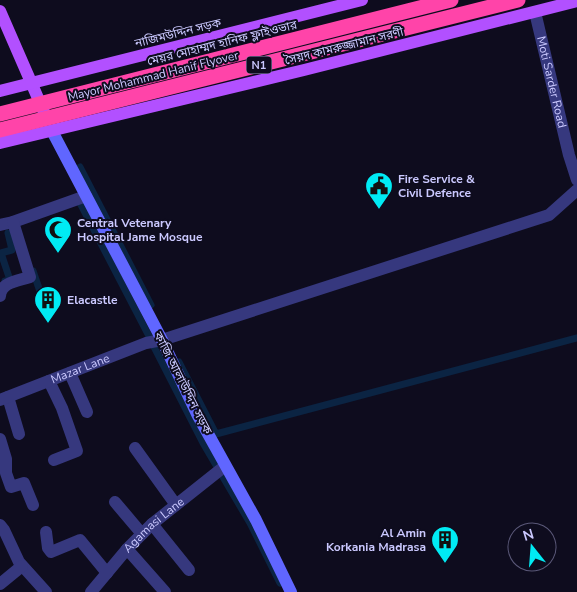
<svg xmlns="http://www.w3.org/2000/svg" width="577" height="592" font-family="'Nunito Sans','Noto Sans Bengali',sans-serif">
<rect width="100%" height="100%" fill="#0e0c1e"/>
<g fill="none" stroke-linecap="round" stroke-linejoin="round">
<g stroke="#0b2443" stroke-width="7">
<polyline points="80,167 151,305"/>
<polyline points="80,203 151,340"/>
<polyline points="33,271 44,303"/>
<polyline points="5,281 10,280 1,253 12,250 8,233"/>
<polyline points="150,344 152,343 203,443 250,523 280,583"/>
<polyline points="179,362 216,434 577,338"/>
</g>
<g stroke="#36387e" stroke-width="12">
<path id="s1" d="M 535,12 L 569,155 L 577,180"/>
<polyline points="0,225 13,222 86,196"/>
<path d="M 0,296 C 1,282 18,281 30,277 L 13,222"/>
<polyline points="70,373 87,412"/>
<polyline points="49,381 62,408 77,451 54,460"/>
<polyline points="8,397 19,434"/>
<path id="s2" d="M 0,400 L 146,343 L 162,340 L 549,215 L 577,190"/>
<polyline points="0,439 6,459 6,473 11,487 24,483 33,505"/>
<polyline points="135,448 176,505"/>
<polyline points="115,502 142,534"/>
<polyline points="152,524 189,570"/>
<polyline points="0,525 4,530 19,562 46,592"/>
<polyline points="46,532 48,548 51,552 80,540 107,573"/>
<polyline points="127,549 165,592"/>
<polyline points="0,584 22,566"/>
<path id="s3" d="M 91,592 L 127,549 L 152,524 L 225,466"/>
</g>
<polyline stroke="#6066ff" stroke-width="12" points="52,131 162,340 197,414 256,520 291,592"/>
<g stroke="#b250ff" stroke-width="12">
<polyline points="0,11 44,112"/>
<polyline points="0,91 362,0"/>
<polyline points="0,143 304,70 577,1"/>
</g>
<g stroke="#ff44a9" stroke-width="15">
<polyline points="0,114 451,0"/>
<polyline points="0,130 518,0"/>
</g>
</g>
<defs>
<symbol id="civic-pin" viewBox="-11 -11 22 30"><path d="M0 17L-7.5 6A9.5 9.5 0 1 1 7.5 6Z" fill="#00ebf4" stroke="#0e0c1e"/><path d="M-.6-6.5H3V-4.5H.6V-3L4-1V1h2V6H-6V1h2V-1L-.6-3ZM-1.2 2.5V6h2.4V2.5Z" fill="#111"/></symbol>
<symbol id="mosque-pin" viewBox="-11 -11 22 30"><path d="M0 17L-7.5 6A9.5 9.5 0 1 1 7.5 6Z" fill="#00ebf4" stroke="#0e0c1e"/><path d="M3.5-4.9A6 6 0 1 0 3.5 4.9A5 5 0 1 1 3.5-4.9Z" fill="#111"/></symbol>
<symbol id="building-pin" viewBox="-11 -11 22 30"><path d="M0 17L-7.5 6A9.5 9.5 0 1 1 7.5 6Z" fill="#00ebf4" stroke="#0e0c1e"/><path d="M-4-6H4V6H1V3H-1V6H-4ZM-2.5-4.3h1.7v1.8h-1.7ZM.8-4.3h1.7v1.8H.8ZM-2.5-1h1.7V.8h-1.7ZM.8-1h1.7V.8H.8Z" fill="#111"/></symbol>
</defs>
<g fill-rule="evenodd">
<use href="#civic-pin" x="363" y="170" width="32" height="43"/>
<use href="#mosque-pin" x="42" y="214" width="32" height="43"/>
<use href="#building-pin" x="32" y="284" width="32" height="43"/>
<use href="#building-pin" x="429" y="524" width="32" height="43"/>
</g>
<g text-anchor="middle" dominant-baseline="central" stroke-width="4" stroke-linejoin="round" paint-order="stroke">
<rect fill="#0e0c1e" stroke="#9290bc" stroke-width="1" x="246.5" y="56.5" width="25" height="17" rx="4"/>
<g font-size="11" font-weight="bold" fill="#cbc9ff">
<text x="259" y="65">N1</text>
</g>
<g font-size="12" fill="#cbc9ff" stroke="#0e0c1e">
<text transform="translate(178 33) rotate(-14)">নাজিমউদ্দিন সড়ক</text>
<text transform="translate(222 43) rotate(-14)">মেয়র মোহাম্মদ হানিফ ফ্লাইওভার</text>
<text transform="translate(344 46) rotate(-14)">সৈয়দ কামরুজ্জামান সরণী</text>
<text transform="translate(153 76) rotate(-14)">Mayor Mohammad Hanif Flyover</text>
<text stroke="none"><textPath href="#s1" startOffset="72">Moti Sarder Road</textPath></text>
<text stroke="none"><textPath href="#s2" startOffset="86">Mazar Lane</textPath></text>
<text transform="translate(183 383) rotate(63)">কাজি আলাউদ্দিন সড়ক</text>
<text stroke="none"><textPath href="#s3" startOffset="92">Agamasi Lane</textPath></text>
</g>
<g font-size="12" font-weight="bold" fill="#cbc9ff" stroke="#0e0c1e" text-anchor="start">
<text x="398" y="179">Fire Service &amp;<tspan x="398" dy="14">Civil Defence</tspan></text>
<text x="77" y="223">Central Vetenary<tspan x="77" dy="14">Hospital Jame Mosque</tspan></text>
<text x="67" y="300">Elacastle</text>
<text x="426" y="533" text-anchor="end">Al Amin<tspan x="426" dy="14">Korkania Madrasa</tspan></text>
</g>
</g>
<g transform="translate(532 547) rotate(343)"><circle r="24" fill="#0e0c1e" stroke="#5a5878"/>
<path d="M0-4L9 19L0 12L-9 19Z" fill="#00ebf4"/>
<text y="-8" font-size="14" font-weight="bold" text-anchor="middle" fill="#cbc9ff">N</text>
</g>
</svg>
